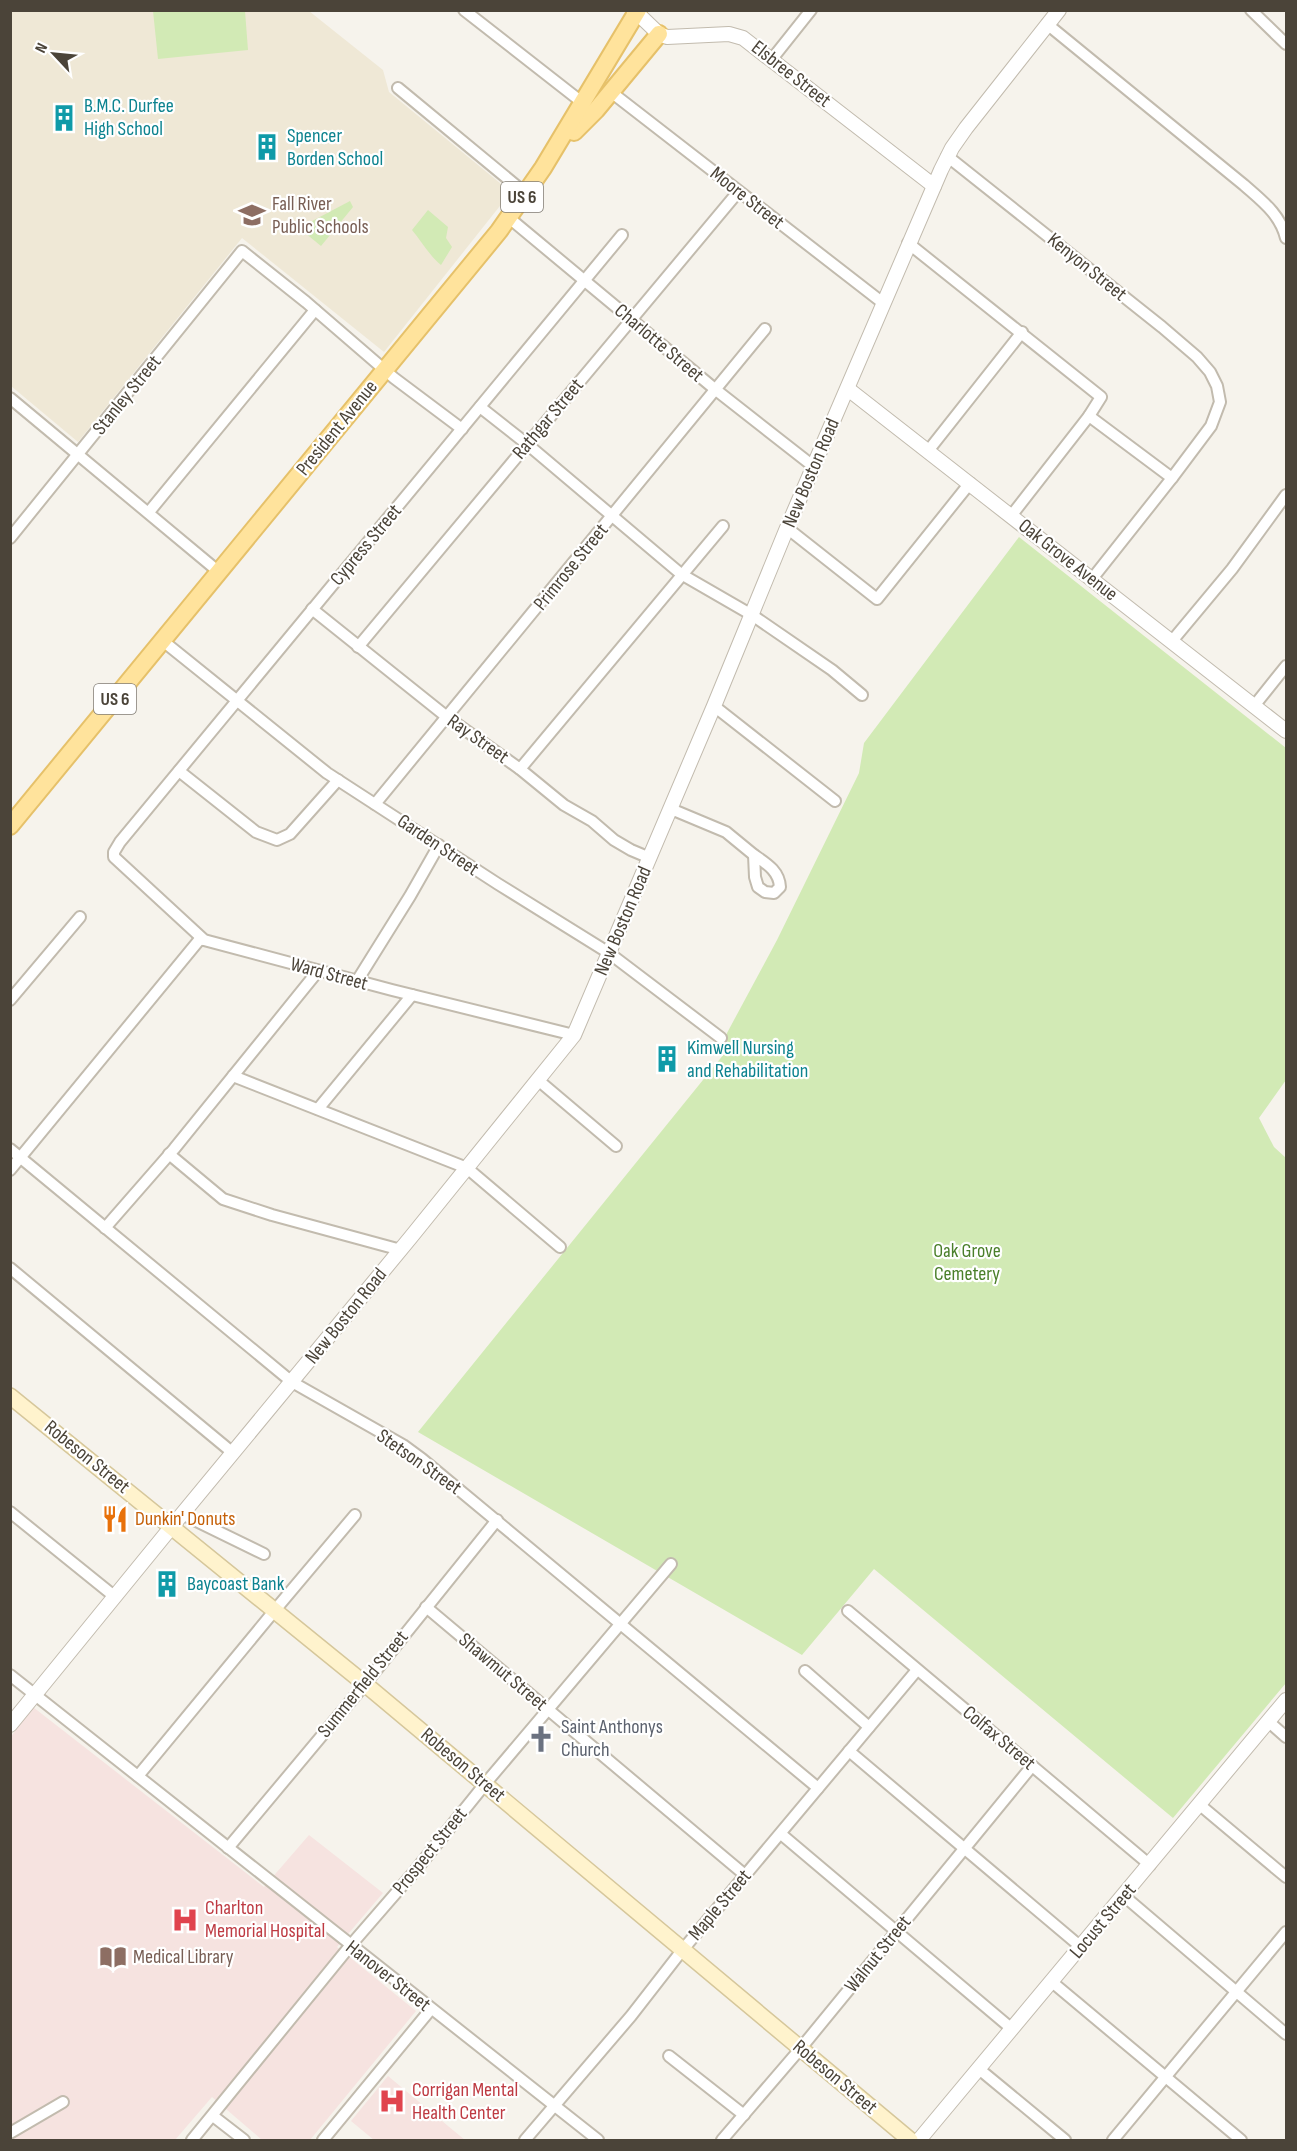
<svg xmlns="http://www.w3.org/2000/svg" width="1297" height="2151" font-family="'Sofia Sans Condensed',sans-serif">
<rect width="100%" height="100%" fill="#f6f3ec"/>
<polygon fill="#efe8d6" points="10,11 309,11 383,70 389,92 511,192 384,352 242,238 78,442 11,386"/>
<g fill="#f6e3e0">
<polygon points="33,1707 264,1887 309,1835 383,1893 337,1947 416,2011 310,2140 262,2140 212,2097 175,2140 11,2140 10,1738"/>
<polygon points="388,2076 454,2131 465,2140 374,2140 351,2121"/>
</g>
<g fill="#d2eab5">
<polygon points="153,11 245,11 248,50 158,59"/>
<polygon points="350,201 353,207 321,246 299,228"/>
<path d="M 428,210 L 448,227 L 446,238 L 452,247 L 441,265 C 429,255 422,242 412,230 Z"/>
<polygon points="1019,537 1286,748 1286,1080 1259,1118 1274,1147 1286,1158 1286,1683 1173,1818 874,1569 802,1655 418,1432 724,1054 727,1033 777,940 859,773 864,743"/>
</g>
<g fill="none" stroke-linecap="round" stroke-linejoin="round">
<defs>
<g id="minor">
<polyline points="464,10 583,103"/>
<polyline points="1251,10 1286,44"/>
<path d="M 1047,24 L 1244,185 C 1262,201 1280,214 1286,238"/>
<polyline points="772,59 811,10"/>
<polyline points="398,88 525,193"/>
<polyline points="611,92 883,303"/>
<polyline points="947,156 1162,327 1197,357 1210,372 1217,386 1220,402 1211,426 1172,478 1092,579"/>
<polyline points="508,217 716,390 813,466"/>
<polyline points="908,243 1101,397 1089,416 1011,516"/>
<polyline points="10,398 219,572"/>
<polyline points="480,407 527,444 681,574 752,615 832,670 862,695"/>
<polyline points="1089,416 1172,478"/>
<polyline points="928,451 1022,332"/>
<polyline points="149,512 315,310"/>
<polyline points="787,528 877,599 970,483"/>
<polyline points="10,538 242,251 306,302 394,378 462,429"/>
<polyline points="312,609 447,717 520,769 564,805 592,821 614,840 631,850 650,858"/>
<polyline points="163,641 327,773 498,884 609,953 721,1038"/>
<polyline points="1172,641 1232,569 1286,495"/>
<polyline points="358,647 738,192"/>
<polyline points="714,706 835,801"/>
<polyline points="1254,706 1286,666"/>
<polyline points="520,769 723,526"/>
<polyline points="179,771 256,832 277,840 290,834 338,780"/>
<polyline points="375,804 765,329"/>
<polyline points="671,809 726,832 754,855"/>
<path d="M 754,855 C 767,864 779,871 780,887 L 774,893 L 765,892 L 758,887 L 755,877 Z"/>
<polyline points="357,981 410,896 439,845"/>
<polyline points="10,1000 80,917"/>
<polyline points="574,1035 392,990 204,940 114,857 114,852 120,842 622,235"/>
<polyline points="233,1076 467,1168 560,1247"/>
<polyline points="538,1080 616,1146"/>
<polyline points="318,1109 412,995"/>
<polyline points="10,1149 292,1382 403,1445 422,1459 818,1788"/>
<polyline points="169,1154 223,1199 272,1215 401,1250"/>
<polyline points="10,1170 200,939 204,940"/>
<polyline points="105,1228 174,1149 318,971"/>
<polyline points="10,1268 233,1453"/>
<polyline points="10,1512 114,1596"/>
<polyline points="182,1514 264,1554"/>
<polyline points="426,1607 745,1875"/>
<polyline points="848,1611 1150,1865"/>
<polyline points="805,1671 869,1727"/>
<polyline points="10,1675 598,2140"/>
<polyline points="1269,1722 1286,1737"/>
<polyline points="849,1751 1081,1947"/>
<polyline points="138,1776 275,1610 355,1515"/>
<polyline points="1200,1805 1286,1877"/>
<polyline points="781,1834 1012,2029"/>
<polyline points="228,1848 365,1684 497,1520"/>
<polyline points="1124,1896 1286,2034"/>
<polyline points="1052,1982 1241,2140"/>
<polyline points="669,2056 744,2115"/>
<polyline points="979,2069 1065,2140"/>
<polyline points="213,2116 244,2140"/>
<polyline points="10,2133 63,2102"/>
<polyline points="192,2140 350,1946 415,1871 485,1784 671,1564"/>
<polyline points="323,2140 431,2009"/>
<polyline points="525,2140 631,2016 680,1953 917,1670"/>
<polyline points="722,2140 801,2048 1032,1766"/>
<polyline points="1113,2140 1286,1932"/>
</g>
<g id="tertiary">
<polyline points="634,10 659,34 667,37 729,34 743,38 934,186"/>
<polyline points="848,389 1286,731"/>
<polyline points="10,1725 169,1530 411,1237 574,1035 714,706 787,528 941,170 952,148 966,128 1059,10"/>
<polyline points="919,2140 1286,1700"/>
</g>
<polyline id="secondary" points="10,1396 365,1684 910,2140"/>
<g id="primary">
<polyline points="574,132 596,110 659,34"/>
<polyline points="10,826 499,231 543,168 638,10"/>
</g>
</defs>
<use href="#minor" stroke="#c2bbae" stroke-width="14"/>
<use href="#tertiary" stroke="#c2bbae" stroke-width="16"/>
<use href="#secondary" stroke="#d6c79b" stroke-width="18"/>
<use href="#primary" stroke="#e6c16a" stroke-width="20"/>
<use href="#minor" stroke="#fff" stroke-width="10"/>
<use href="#tertiary" stroke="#fff" stroke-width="14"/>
<use href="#secondary" stroke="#fff3cd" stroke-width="15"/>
<use href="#primary" stroke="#ffe39c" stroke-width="16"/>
</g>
<defs>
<symbol id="building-bare" viewBox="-9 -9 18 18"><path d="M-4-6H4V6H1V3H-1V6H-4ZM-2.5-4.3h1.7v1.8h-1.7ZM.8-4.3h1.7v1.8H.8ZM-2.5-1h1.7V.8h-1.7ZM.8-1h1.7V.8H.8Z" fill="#0f9aa8" stroke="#fff" stroke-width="2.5" paint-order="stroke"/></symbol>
<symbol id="school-bare" viewBox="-9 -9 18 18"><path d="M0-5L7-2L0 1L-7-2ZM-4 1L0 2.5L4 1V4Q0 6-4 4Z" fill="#8d6e63" stroke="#fff" stroke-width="2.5" paint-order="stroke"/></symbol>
<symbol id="restaurant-bare" viewBox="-9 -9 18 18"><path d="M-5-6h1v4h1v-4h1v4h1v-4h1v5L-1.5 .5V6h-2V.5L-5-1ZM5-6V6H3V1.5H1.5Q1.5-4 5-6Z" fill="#e8710a" stroke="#fff" stroke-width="2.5" paint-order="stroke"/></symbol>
<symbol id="church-bare" viewBox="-9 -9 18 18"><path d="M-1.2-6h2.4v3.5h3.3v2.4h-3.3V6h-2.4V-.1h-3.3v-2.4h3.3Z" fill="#6b7280" stroke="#fff" stroke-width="2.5" paint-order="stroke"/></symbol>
<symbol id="hospital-bare" viewBox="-9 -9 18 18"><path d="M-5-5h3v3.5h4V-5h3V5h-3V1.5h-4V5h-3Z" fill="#e0444e" stroke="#fff" stroke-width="2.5" paint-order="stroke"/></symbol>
<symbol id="library-bare" viewBox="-9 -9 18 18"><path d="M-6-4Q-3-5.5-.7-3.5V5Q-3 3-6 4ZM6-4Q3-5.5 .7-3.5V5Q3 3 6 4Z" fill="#8d6e63" stroke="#fff" stroke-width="2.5" paint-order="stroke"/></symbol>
</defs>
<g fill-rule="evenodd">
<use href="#building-bare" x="45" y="99" width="38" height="38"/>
<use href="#building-bare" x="248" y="128" width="38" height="38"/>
<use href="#school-bare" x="233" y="196" width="38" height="38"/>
<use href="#building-bare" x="648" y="1040" width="38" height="38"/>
<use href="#restaurant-bare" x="96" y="1500" width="38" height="38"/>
<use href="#building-bare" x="148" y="1565" width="38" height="38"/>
<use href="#church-bare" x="522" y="1720" width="38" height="38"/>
<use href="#hospital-bare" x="166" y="1901" width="38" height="38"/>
<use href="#library-bare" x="94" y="1938" width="38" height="38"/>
<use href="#hospital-bare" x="373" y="2082" width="38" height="38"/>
</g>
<g text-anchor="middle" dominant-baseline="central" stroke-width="4.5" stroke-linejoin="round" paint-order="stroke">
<g fill="#fff" stroke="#817c74" stroke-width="1.5">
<rect x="501" y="182" width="42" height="30" rx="4.5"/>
<rect x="94" y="684" width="42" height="30" rx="4.5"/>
</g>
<g font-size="18" font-weight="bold" fill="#4b4439">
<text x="522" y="197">US 6</text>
<text x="115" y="699">US 6</text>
</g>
<g font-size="20" fill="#4b4439" stroke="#fff">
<text transform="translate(791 74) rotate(38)">Elsbree Street</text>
<text transform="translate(747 198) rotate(38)">Moore Street</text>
<text transform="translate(1087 267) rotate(39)">Kenyon Street</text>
<text transform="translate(659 343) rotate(40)">Charlotte Street</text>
<text transform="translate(127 395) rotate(-51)">Stanley Street</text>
<text transform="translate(548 419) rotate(-50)">Rathgar Street</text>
<text transform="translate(337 428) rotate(-51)">President Avenue</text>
<text transform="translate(811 473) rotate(-67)">New Boston Road</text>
<text transform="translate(366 545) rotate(-50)">Cypress Street</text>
<text transform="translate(1068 560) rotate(38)">Oak Grove Avenue</text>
<text transform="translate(571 567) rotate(-51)">Primrose Street</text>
<text transform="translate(478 739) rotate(35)">Ray Street</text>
<text transform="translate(438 845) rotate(34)">Garden Street</text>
<text transform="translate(623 921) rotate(-67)">New Boston Road</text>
<text transform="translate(329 974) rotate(15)">Ward Street</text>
<text transform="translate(346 1316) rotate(-51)">New Boston Road</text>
<text transform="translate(87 1457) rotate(39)">Robeson Street</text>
<text transform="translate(419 1462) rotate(35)">Stetson Street</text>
<text transform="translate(503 1672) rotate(40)">Shawmut Street</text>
<text transform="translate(363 1684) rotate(-51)">Summerfield Street</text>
<text transform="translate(999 1738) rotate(40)">Colfax Street</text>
<text transform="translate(463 1765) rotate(40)">Robeson Street</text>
<text transform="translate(430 1851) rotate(-51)">Prospect Street</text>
<text transform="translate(720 1905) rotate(-50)">Maple Street</text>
<text transform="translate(1103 1921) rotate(-50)">Locust Street</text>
<text transform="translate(878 1954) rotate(-51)">Walnut Street</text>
<text transform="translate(388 1976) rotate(38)">Hanover Street</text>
<text transform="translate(835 2077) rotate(40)">Robeson Street</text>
</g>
<g font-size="20" fill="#0d838f" stroke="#fff" text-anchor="start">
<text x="84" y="106">B.M.C. Durfee<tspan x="84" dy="23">High School</tspan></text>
<text x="287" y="136">Spencer<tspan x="287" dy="23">Borden School</tspan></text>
<text x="687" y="1048">Kimwell Nursing<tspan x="687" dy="23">and Rehabilitation</tspan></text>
<text x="187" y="1584">Baycoast Bank</text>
</g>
<g font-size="20" fill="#785e54" stroke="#fff" text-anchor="start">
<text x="272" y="204">Fall River<tspan x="272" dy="23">Public Schools</tspan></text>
<text x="133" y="1957">Medical Library</text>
</g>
<g font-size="20" fill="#4a7f2a" stroke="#fff">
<text x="967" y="1251">Oak Grove<tspan x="967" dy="23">Cemetery</tspan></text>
</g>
<g font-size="20" fill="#c56008" stroke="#fff" text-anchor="start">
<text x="135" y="1519">Dunkin' Donuts</text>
</g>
<g font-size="20" fill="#5b616d" stroke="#fff" text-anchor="start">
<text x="561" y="1727">Saint Anthonys<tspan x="561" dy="23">Church</tspan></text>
</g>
<g font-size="20" fill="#be3a42" stroke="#fff" text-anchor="start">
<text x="205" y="1908">Charlton<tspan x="205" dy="23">Memorial Hospital</tspan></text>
<text x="412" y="2090">Corrigan Mental<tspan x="412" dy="23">Health Center</tspan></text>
</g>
</g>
<rect width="1297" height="2151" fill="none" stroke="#4b4439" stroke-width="24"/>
<g transform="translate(54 54) rotate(296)" stroke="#ffffff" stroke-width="4.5" paint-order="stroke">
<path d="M0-4.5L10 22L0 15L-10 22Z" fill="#4b4439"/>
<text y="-9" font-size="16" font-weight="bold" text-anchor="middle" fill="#4b4439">N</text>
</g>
</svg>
